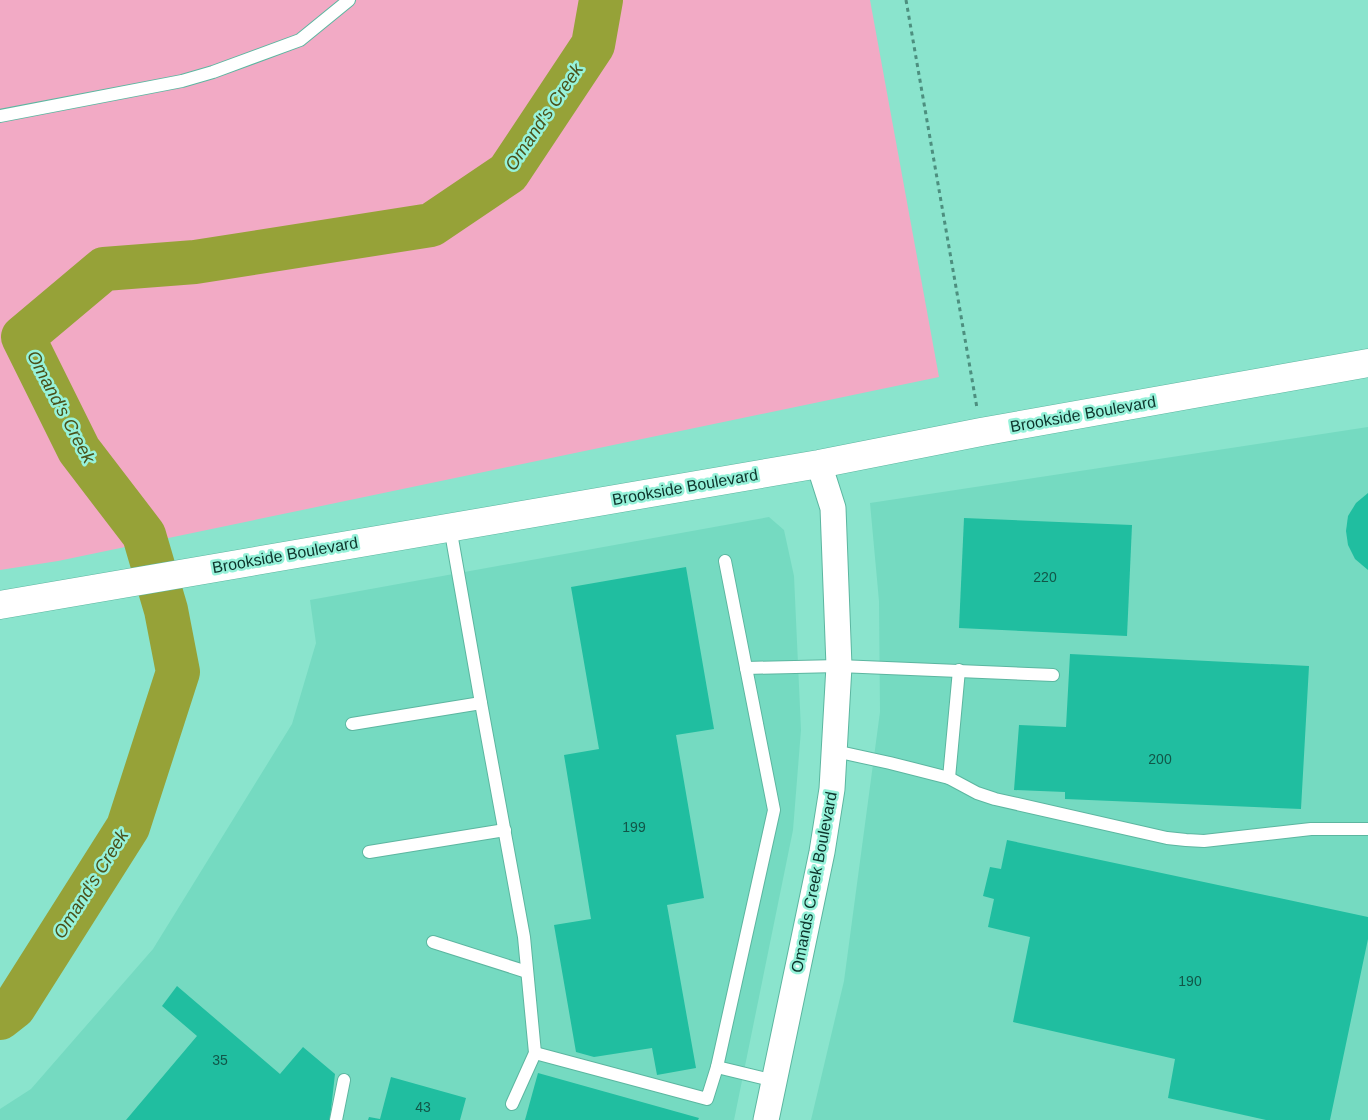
<svg xmlns="http://www.w3.org/2000/svg" width="1368" height="1120" font-family="Arial,sans-serif">
<rect width="100%" height="100%" fill="#8ae4cd"/>
<g fill="#75dac1">
<polygon points="1368,427 1368,1120 811,1120 844,981 880,712 879,601 870,503"/>
<polygon points="769,517 784,530 794,576 801,730 793,830 734,1120 0,1120 0,1109 31,1089 153,949 292,724 316,643 310,600"/>
</g>
<polygon fill="#f2aac5" points="0,0 870,0 939,377 58,561 0,570"/>
<g fill="none" stroke-linecap="round" stroke-linejoin="round">
<polyline stroke="#96a238" stroke-width="44" points="0,1018 14,1007 128,827 178,672 166,610 144,535 79,450 23,337 104,269 195,262 431,225 508,173 593,45 601,0"/>
</g>
<g fill="#20bea0">
<polygon points="1368,493 1368,570 1355,559 1348,545 1346,531 1348,516 1356,503"/>
<polygon points="964,518 1132,525 1127,636 959,628"/>
<polygon points="686,567 714,729 676,735 704,898 667,905 696,1068 657,1075 652,1048 594,1057 576,1052 554,925 591,919 564,755 599,749 571,587"/>
<polygon points="1070,654 1309,666 1301,809 1065,799 1065,792 1014,790 1019,725 1066,727"/>
<polygon points="1007,840 1368,917 1368,939 1330,1120 1266,1120 1168,1098 1175,1059 1013,1022 1030,937 988,927 994,899 983,896 990,867 1001,869"/>
<polygon points="177,986 280,1074 303,1047 335,1074 330,1118 329,1120 126,1120 197,1036 162,1006"/>
<polygon points="538,1073 699,1118 698,1120 525,1120"/>
<polygon points="391,1077 466,1098 460,1120 368,1120 369,1117 380,1119"/>
</g>
<g fill="none" stroke-linecap="round" stroke-linejoin="round">
<defs>
<g id="lane">
<polyline points="0,116 182,81 213,72 300,40 349,0"/>
<polyline points="746,668 839,666 1053,675"/>
<polyline points="481,703 524,937 535,1053 512,1104"/>
<polyline points="352,724 481,703 450,527"/>
<polyline points="835,751 890,763 949,778 977,793 995,799 1167,838 1186,840 1204,841 1311,829 1368,829"/>
<polyline points="949,778 959,670"/>
<polyline points="369,852 505,830"/>
<polyline points="433,942 527,972"/>
<polyline points="535,1053 707,1099 717,1067 774,810 725,561"/>
<polyline points="717,1067 775,1081"/>
<polyline points="336,1120 344,1080"/>
</g>
<polyline id="street" points="766,1120 822,852 832,789 839,666 833,508 819,464"/>
<polyline id="secondary" points="0,605 819,464 981,432 1368,363"/>
</defs>
<use href="#lane" stroke="#5cb6a0" stroke-width="14"/>
<use href="#street" stroke="#5cb6a0" stroke-width="27"/>
<use href="#secondary" stroke="#5cb6a0" stroke-width="29"/>
<polyline stroke="#4d8f7f" stroke-width="3" stroke-dasharray="4 4" stroke-linecap="butt" points="906,0 977,408"/>
<use href="#lane" stroke="#fff" stroke-width="12"/>
<use href="#street" stroke="#fff" stroke-width="25"/>
<use href="#secondary" stroke="#fff" stroke-width="28"/>
</g>
<g text-anchor="middle" dominant-baseline="central" stroke-width="5" stroke-linejoin="round" paint-order="stroke">
<g font-size="14" fill="#115648">
<text x="1045" y="577">220</text>
<text x="1160" y="759">200</text>
<text x="634" y="827">199</text>
<text x="1190" y="981">190</text>
<text x="220" y="1060">35</text>
<text x="423" y="1107">43</text>
</g>
<g font-size="16" fill="#0c342b" stroke="#97f2da">
<text transform="translate(1083 414) rotate(-10)">Brookside Boulevard</text>
<text transform="translate(685 487) rotate(-10)">Brookside Boulevard</text>
<text transform="translate(285 555) rotate(-10)">Brookside Boulevard</text>
<text transform="translate(814 882) rotate(-79)">Omands Creek Boulevard</text>
</g>
<g font-size="18" font-style="italic" fill="#4a511a" stroke="#97f2da">
<text transform="translate(544 117) rotate(-56)">Omand's Creek</text>
<text transform="translate(61 407) rotate(62)">Omand's Creek</text>
<text transform="translate(91 884) rotate(-58)">Omand's Creek</text>
</g>
</g>
</svg>
